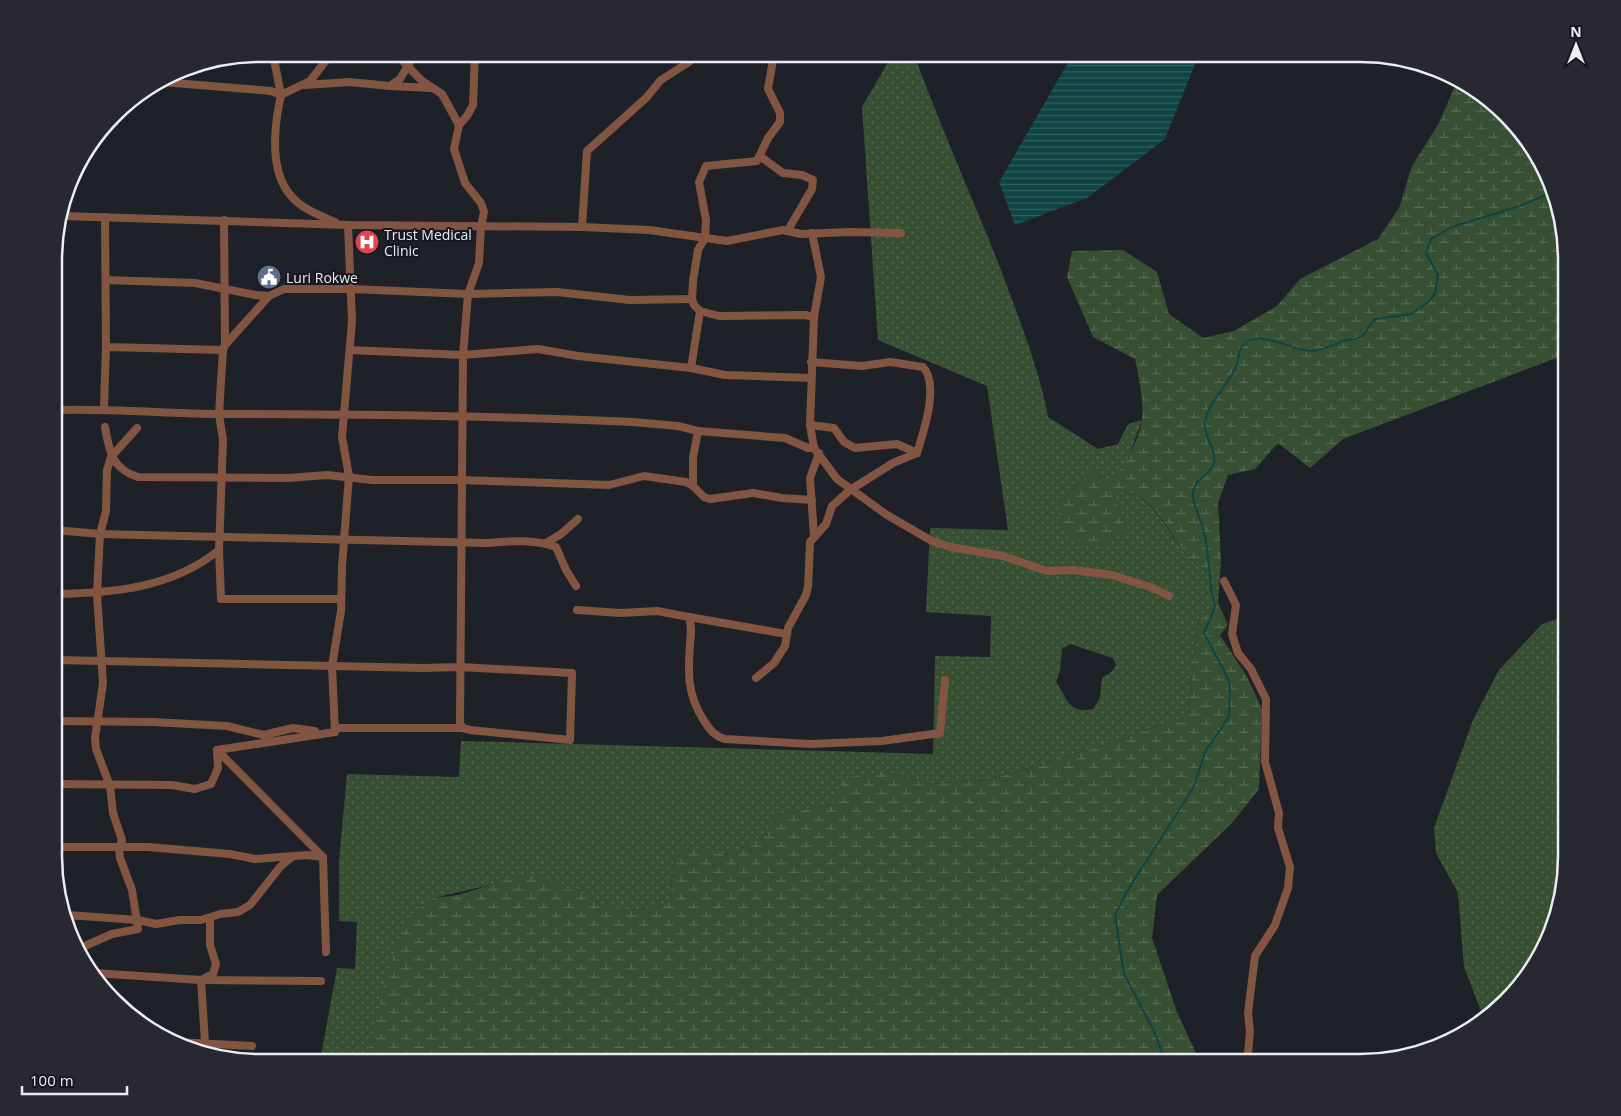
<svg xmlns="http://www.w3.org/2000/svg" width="1621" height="1116" font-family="'Open Sans',sans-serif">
<defs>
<pattern id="grass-dots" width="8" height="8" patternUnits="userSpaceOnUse" patternTransform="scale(1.25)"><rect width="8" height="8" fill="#375034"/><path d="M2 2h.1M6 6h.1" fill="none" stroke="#546a52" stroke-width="1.8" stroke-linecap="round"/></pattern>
<pattern id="wetland-marsh" width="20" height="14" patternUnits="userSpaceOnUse" patternTransform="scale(1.25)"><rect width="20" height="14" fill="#375034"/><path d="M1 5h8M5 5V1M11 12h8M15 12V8" fill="none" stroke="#546a52"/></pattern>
<pattern id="water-rules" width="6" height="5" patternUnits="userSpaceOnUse" patternTransform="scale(1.25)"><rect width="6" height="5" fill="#104444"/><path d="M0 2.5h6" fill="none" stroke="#335f5f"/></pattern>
</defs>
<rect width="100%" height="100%" fill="#1f2129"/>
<g fill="url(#grass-dots)" fill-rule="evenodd">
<path d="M 893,54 L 914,54 C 943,135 980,213 1010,294 C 1025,335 1040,374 1048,417 L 1098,449 L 1118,444 L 1128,424 L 1142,420 L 1128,459 L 1114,480 L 1104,482 L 1094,470 L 1059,501 L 1128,530 L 1116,501 L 1116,491 C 1159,491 1168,543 1197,565 C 1201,568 1207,571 1211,573 L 1221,561 L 1218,603 L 1228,625 L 1215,607 L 1198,622 L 1187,721 L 1166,723 L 1114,742 L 988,780 L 928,784 L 885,771 L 831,805 L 780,814 L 758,840 L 726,855 L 687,848 L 674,857 L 670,900 L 654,908 L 620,912 L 548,880 L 506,881 L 434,898 L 364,1062 L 247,1062 L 210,1054 L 321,1056 L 337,968 L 355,969 L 357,922 L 339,921 L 339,861 L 347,774 L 459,777 L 461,741 L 933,754 L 935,656 L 990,657 L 991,616 L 926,612 L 930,528 L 1008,530 L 987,386 L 878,340 L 862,107 ZM 1070,644 L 1113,658 L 1116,665 L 1112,671 L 1102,678 L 1100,698 L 1093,709 C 1069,714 1068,700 1056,682 L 1060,671 L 1062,649 Z"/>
<polygon points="1567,616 1567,869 1556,922 1525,981 1483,1016 1464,967 1458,893 1436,853 1434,828 1473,720 1499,670 1542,624"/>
</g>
<g fill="url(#wetland-marsh)">
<path d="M 1457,81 L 1486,96 L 1546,169 L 1567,247 L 1567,354 L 1343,439 L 1310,468 L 1278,443 L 1255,469 L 1228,475 L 1218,503 L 1221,561 L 1211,573 C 1207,571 1202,568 1197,565 C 1169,543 1159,490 1116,491 L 1116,501 L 1128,530 L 1104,545 L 1083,545 L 1058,521 L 1059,501 L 1094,470 L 1104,482 L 1114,479 C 1126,462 1139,441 1142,420 C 1144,401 1139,378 1135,359 L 1093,337 L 1067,277 L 1072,251 L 1123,250 L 1157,272 L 1169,314 L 1203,338 L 1234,331 L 1277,306 L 1300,279 L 1378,239 L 1399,208 L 1412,166 L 1439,123 Z"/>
<polygon points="1215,607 1228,625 1220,635 1246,675 1262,709 1259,789 1232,823 1157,895 1152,938 1177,1012 1200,1062 364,1062 368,1054 387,974 408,917 434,898 458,895 528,873 548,879 620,912 654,908 670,900 674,857 687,847 726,855 758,840 780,814 831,805 845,778 885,771 928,784 988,780 1114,742 1166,723 1187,721 1198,622"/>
</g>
<polygon fill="url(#water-rules)" points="1073,54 1199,54 1165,139 1087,198 1015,225 999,182"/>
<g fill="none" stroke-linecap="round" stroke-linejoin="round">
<path stroke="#104444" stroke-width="2" d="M 1165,1062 L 1155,1033 L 1124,974 L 1115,915 L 1126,893 L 1193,788 L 1206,750 L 1229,717 L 1230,682 L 1204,633 L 1215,607 C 1207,579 1211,550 1201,522 C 1198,513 1192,503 1193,493 C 1194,479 1210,476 1214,463 C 1217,450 1204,438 1205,423 C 1208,400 1230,385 1237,364 C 1239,355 1239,346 1248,341 C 1265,332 1293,351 1311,351 C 1322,351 1333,345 1343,341 C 1349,339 1356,340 1361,337 C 1367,333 1369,324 1375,319 L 1411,314 L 1430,301 L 1435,293 L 1438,275 L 1426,253 L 1431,239 L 1452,227 L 1520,206 L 1552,192"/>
<g stroke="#825543" stroke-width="8">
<polyline points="273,54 281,95"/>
<path d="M 331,54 L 310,81 L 281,95 C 274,127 268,174 294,199 C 304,210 322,216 335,222"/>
<polyline points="396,54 421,80 442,94 459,125"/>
<polyline points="162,82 271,91 281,95"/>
<polyline points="305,85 349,82 390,86 400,79 415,54"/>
<polyline points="390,86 431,88"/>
<polyline points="761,157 783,173 802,175 813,180 812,189 788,230"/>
<polyline points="61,216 348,225 582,227 649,230 727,241 783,230 801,234 848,232 901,233"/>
<polyline points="105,217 106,347 223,350"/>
<polyline points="224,220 225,345"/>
<polyline points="582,227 587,151 646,98 661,80 689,62 697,54"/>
<polyline points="812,233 821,277 814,317 810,425 814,448 837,479 887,515 932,541 950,547 1003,556 1047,571 1073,570 1112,575 1153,588 1169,596"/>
<polyline points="106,280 195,283 256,295 269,296 284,289 352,289 468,294 557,292 630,300 692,299"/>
<polyline points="269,296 225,345 223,350 219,414 223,440 219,550 221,599 341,599"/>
<polyline points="700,311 719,316 805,315 814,317"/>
<polyline points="350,350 463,355 538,349 578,356 691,368 725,375 811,378"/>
<polyline points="691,368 700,311 694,305 692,299 693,281 698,250 705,238 706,220 699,182 706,166 757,161 768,138 780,122 780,113 768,89 774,54"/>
<polyline points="104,408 106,347"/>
<path d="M 55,410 C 112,408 166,414 222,414 C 359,414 496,416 633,422 L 678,426 L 698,431 L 785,438 L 808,448 L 814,448"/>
<polyline points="810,425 834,428 844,442 855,448 897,444 917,453"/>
<path d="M 105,427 C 109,451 112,469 138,477 L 288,478 L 327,475 L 372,480 L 462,480 L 609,485 L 644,476 L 686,482 L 693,486"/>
<polyline points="698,431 693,458 693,486 704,497 710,499 753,493 782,498 812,500"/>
<path d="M 55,530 L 100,534 L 487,543 C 511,541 534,539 556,547 L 566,570 L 576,586"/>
<polyline points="814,536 810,478 819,453"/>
<polyline points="546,543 561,534 578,519"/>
<polyline points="1224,581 1236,605 1232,634 1238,653 1251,669 1266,699 1265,762 1279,813 1278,828 1290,867 1288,888 1275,925 1255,956 1248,1013 1250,1031 1248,1054 1251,1062"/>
<path d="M 55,594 C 114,593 172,588 219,550"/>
<path d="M 577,610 L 621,613 L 657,611 L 689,617 C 692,626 691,635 690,644 C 688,672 687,694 703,719 C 709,729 714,736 725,739 L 810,744 L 882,741 L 940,733 L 945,680"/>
<polyline points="689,617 786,634"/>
<polyline points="55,660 424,668 460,667 572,673 570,740 470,730 462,728 460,722 463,355 468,294 479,263 481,226 484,212 481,203 465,183 454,149 459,125 467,116 473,105 475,54"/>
<path d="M 756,678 L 774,663 L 785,646 L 788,628 L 806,595 L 808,587 L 810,542 L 826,524 L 832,506 L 850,490 L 893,463 L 917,453 C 923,433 940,385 923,367 L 890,362 L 862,366 L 811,362"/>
<polyline points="55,721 153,722 227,726 264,735 293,728 315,731"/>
<polyline points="335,728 462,728"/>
<polyline points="55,784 172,785 195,789 211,784 218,768 217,750"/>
<polyline points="55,847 148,847 230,854 255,859 307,855 323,857"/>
<polyline points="67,915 138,920 156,924 180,920 201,920 220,914 238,912 250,905 280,867 292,857"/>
<polyline points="78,949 112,934 138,929 132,890 120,858 119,849 122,840 113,813 110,786 96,749 95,738 103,683 97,594 100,534 106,511 107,470 111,457 137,428"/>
<polyline points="326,952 323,857 217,750 335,732 332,666 341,611 342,566 349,476 342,437 352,321 348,225"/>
<polyline points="94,973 201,980 321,981"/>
<polyline points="176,1042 252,1046"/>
<polyline points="205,1042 201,980 213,974 216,964 210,945 210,918"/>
</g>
</g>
<defs>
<symbol id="hospital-disc" viewBox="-11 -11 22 22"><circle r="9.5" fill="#e0444e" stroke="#16171f"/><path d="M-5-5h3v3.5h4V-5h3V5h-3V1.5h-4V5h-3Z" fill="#fff"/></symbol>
<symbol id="civic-disc" viewBox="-11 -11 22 22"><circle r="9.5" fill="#5c6f8a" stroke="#16171f"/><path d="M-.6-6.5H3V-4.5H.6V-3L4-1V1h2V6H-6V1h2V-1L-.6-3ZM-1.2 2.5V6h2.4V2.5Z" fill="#fff"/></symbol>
</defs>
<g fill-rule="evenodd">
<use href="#hospital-disc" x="353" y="228" width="28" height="28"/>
<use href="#civic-disc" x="255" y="263" width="28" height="28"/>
</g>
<g text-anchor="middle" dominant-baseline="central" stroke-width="4" stroke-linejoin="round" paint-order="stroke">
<g font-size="14" fill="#ecedf3" stroke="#16171f" text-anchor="start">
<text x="384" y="234">Trust Medical<tspan x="384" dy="16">Clinic</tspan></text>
<text x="286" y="277">Luri Rokwe</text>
</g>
</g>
<path d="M0 0H1621V1116H0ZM260 62H1360A198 198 0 0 1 1558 260V856A198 198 0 0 1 1360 1054H260A198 198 0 0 1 62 856V260A198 198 0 0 1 260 62Z" fill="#272830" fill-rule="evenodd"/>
<path fill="none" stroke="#ecedf3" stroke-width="2.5" d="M260 62H1360A198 198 0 0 1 1558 260V856A198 198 0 0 1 1360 1054H260A198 198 0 0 1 62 856V260A198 198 0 0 1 260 62Z"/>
<g transform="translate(1576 45)" stroke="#16171f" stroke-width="4" paint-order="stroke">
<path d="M0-4L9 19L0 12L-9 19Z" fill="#ecedf3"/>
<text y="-8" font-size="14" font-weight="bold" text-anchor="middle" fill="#ecedf3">N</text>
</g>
<path d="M22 1086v8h105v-8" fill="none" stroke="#ecedf3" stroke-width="2.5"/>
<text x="30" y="1086" font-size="15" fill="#ecedf3" stroke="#16171f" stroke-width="4" paint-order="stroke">100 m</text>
</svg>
